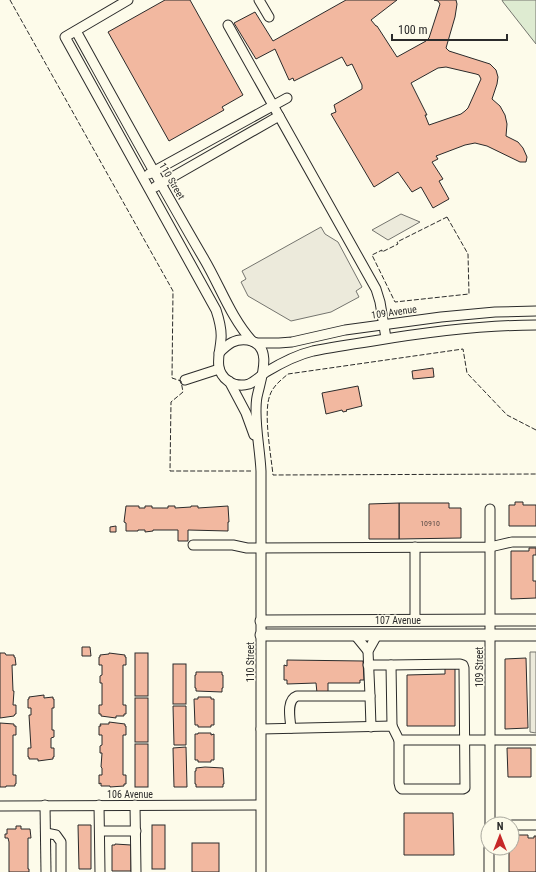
<svg xmlns="http://www.w3.org/2000/svg" width="536" height="872" font-family="'Roboto Condensed',sans-serif">
<rect width="100%" height="100%" fill="#fdfbea"/>
<polygon fill="#deebd1" stroke="#74746e" points="502,0 536,0 536,44 503,2"/>
<g fill="#eceadb" stroke="#74746e">
<polygon points="401,214 420,222 388,240 372,230"/>
<polygon points="321,227 325,234 338,242 362,287 356,291 359,297 331,312 291,321 248,296 241,282 246,279 242,271"/>
<polygon points="530,652 536,652 536,733 530,732"/>
</g>
<g fill="#f2b8a0" stroke="#2b2b2b" fill-rule="evenodd">
<polygon points="165,0 190,0 243,95 222,107 224,110 169,141 108,32"/>
<path d="M 346,0 L 397,0 L 371,20 L 376,26 L 377,26 L 397,57 L 426,41 L 429,38 L 440,4 L 438,1 L 434,0 L 456,0 L 457,4 L 455,17 L 446,48 L 449,51 L 490,64 L 496,70 L 498,77 L 497,84 L 492,99 L 500,106 L 505,115 L 507,124 L 506,136 L 518,142 L 523,148 L 527,157 L 526,162 L 520,162 L 487,146 L 475,143 L 465,145 L 436,156 L 438,159 L 432,162 L 443,179 L 439,181 L 449,199 L 433,208 L 421,187 L 412,192 L 398,172 L 374,187 L 331,114 L 336,112 L 334,105 L 362,89 L 362,85 L 352,64 L 347,66 L 342,57 L 294,81 L 293,78 L 289,80 L 275,49 L 256,59 L 234,23 L 255,12 L 273,41 ZM 446,67 L 476,74 L 479,75 L 481,79 L 468,108 L 465,111 L 461,114 L 429,125 L 425,115 L 427,115 L 411,83 L 438,68 Z"/>
<polygon points="433,368 434,377 413,379 412,371"/>
<polygon points="358,386 362,406 346,410 347,411 343,412 342,410 326,414 322,393"/>
<polygon points="515,502 523,502 523,505 536,505 536,526 509,526 509,505 515,505"/>
<polygon points="399,503 449,503 449,508 461,508 461,538 399,539"/>
<polygon points="399,503 399,539 369,539 369,504"/>
<polygon points="126,506 139,506 139,508 145,508 145,506 152,506 152,508 168,508 168,506 175,506 175,508 191,507 191,506 198,506 198,508 228,506 229,522 228,522 228,531 188,530 188,541 178,541 178,530 153,530 153,531 145,532 145,530 138,530 138,531 126,531 126,523 124,522"/>
<polygon points="116,526 116,532 110,532 110,527"/>
<polygon points="529,548 536,548 536,555 533,555 533,581 536,581 536,598 511,599 511,551 529,551"/>
<polygon points="82,647 90,647 91,656 82,656"/>
<polygon points="0,653 5,653 6,655 14,655 14,657 15,657 16,665 12,665 13,691 14,691 13,705 16,705 16,714 15,714 14,716 0,718"/>
<polygon points="109,653 125,655 125,657 126,657 126,665 123,665 123,705 126,705 126,714 124,714 124,716 116,716 116,718 101,716 101,714 99,714 99,705 102,705 102,683 100,683 100,676 102,675 102,665 99,665 99,657 100,657 100,655 109,654"/>
<rect x="135" y="653" width="13" height="43"/>
<polygon points="526,658 528,728 505,729 505,659"/>
<polygon points="287,660 363,661 364,680 360,680 360,683 328,683 328,694 317,693 316,683 287,684 287,680 284,680 284,665 287,666"/>
<rect x="173" y="664" width="13" height="40"/>
<polygon points="445,667 455,667 455,726 407,726 407,675 445,674"/>
<polygon points="196,672 222,672 222,675 223,675 223,688 222,688 222,692 196,691 196,688 195,688 195,675 196,675"/>
<polygon points="44,695 44,698 53,697 53,699 54,699 54,708 52,708 52,730 54,730 54,737 51,738 51,748 54,748 54,757 53,757 53,759 38,761 38,759 29,759 29,757 28,757 28,748 31,748 29,715 31,715 31,708 28,708 28,699 29,699 29,697"/>
<polygon points="198,697 211,697 211,699 214,699 214,725 211,725 211,727 198,727 198,725 195,725 194,699 198,699"/>
<rect x="135" y="698" width="13" height="44"/>
<polygon points="173,706 186,706 186,745 174,745"/>
<polygon points="109,722 125,724 125,726 126,726 126,735 123,735 123,775 126,775 126,784 124,784 124,786 110,787 110,786 101,786 101,783 99,784 99,775 102,775 102,768 101,767 102,753 100,753 100,746 102,745 102,735 99,735 99,726 101,726 100,724 109,724"/>
<polygon points="0,723 14,724 14,726 16,726 16,735 13,735 13,775 16,775 16,784 15,784 15,786 6,786 6,787 0,787"/>
<polygon points="198,733 211,733 211,735 214,734 214,760 211,760 211,762 198,762 198,760 195,760 195,734 198,734"/>
<rect x="135" y="744" width="13" height="43"/>
<polygon points="186,747 187,787 174,787 173,748"/>
<polygon points="507,748 531,748 531,777 508,777"/>
<polygon points="205,767 223,768 224,784 223,784 223,787 196,787 196,784 195,784 195,771 196,771 196,768"/>
<polygon points="404,813 453,813 454,855 404,855"/>
<polygon points="78,825 91,825 91,869 79,869"/>
<rect x="152" y="825" width="13" height="44"/>
<polygon points="16,826 21,826 21,829 30,829 31,838 28,838 28,869 29,869 29,872 9,872 9,842 8,838 5,838 5,834 7,834 7,829 16,829"/>
<polygon points="512,835 528,835 528,838 534,838 534,836 536,836 536,872 509,872 509,848 512,848"/>
<rect x="192" y="843" width="27" height="29"/>
<polygon points="115,844 131,845 131,871 112,871 112,845 115,845"/>
</g>
<g fill="none" stroke-linecap="round" stroke-linejoin="round">
<defs>
<g id="minor">
<path d="M 128,0 L 65,37 L 216,310 C 219,319 222,329 221,339 C 220,354 213,370 228,381 C 234,385 242,386 249,384 C 256,381 260,376 266,372 C 281,363 296,355 313,351 C 333,347 353,344 373,341 C 427,332 481,325 536,325"/>
<polyline points="259,0 269,17"/>
<polyline points="228,25 376,289 380,302 386,338"/>
<path d="M 76,31 C 118,107 160,184 204,259 C 220,286 231,318 252,341"/>
<polyline points="149,174 287,98"/>
<polyline points="155,187 279,116"/>
<polyline points="256,343 279,343 292,342 345,330 441,317 495,312 536,311"/>
<path d="M 219,353 C 228,344 235,338 248,340 C 275,345 260,381 257,397 C 256,402 256,407 256,412 C 256,432 260,451 261,471 L 261,872"/>
<polyline points="185,380 219,369"/>
<polyline points="229,381 246,413 254,435"/>
<polyline points="193,545 233,545 247,548 490,547 512,542 536,542"/>
<polyline points="415,620 415,547"/>
<polyline points="355,635 368,651"/>
<polyline points="368,665 391,665 392,726"/>
<polyline points="391,665 460,664 463,665 464,668 465,788 463,789 402,789 400,787 399,783 399,740"/>
<polyline points="370,696 368,651 377,635"/>
<path d="M 291,728 C 290,718 286,700 297,696 L 370,696 L 371,727"/>
<polyline points="261,729 392,726 399,740 536,740"/>
<polyline points="45,805 46,872"/>
<polyline points="99,805 100,872"/>
<polyline points="135,805 136,872"/>
<polyline points="0,806 260,805"/>
<polyline points="490,824 490,509"/>
<polyline points="512,825 536,825"/>
<polyline points="100,831 136,831"/>
<polyline points="46,833 56,835 61,842 61,872"/>
<polyline points="489,872 489,848"/>
</g>
<g id="major">
<polyline points="261,621 536,620"/>
<polyline points="261,635 536,635"/>
</g>
</defs>
<use href="#minor" stroke="#2b2b2b" stroke-width="11"/>
<use href="#major" stroke="#2b2b2b" stroke-width="13"/>
<use href="#minor" stroke="#fdfbea" stroke-width="9"/>
<use href="#major" stroke="#fdfbea" stroke-width="11"/>
<g stroke="#2b2b2b" stroke-width="1" stroke-dasharray="5 2" stroke-linecap="butt">
<polyline points="10,0 173,291 172,378 181,381 183,392 171,402 170,471 251,471"/>
<polygon points="447,217 468,254 469,294 395,302 372,255 382,250 382,252 398,244 397,242"/>
<path d="M 536,430 L 507,415 L 467,373 L 463,349 L 288,374 C 281,380 273,386 270,395 C 263,412 271,455 273,475 L 536,474"/>
</g>
</g>
<g text-anchor="middle" dominant-baseline="central" stroke-width="3" stroke-linejoin="round" paint-order="stroke">
<g font-size="8" fill="#5d4e48">
<text x="430" y="523">10910</text>
</g>
<g font-size="10" fill="#2b2b2b" stroke="#fdfbea">
<text transform="translate(172 181) rotate(60)">110 Street</text>
<text transform="translate(394 312) rotate(-8)">109 Avenue</text>
<text x="398" y="620">107 Avenue</text>
<text transform="translate(250 662) rotate(-90)">110 Street</text>
<text transform="translate(479 667) rotate(-90)">109 Street</text>
<text x="130" y="794">106 Avenue</text>
</g>
</g>
<g transform="translate(500 836)"><circle r="19" fill="#fdfbea" stroke="#a9a89e"/>
<path d="M0-3L7 15L0 10L-7 15Z" fill="#c62828"/>
<text y="-6" font-size="11" font-weight="bold" text-anchor="middle" fill="#2b2b2b">N</text>
</g>
<path d="M392 34v6h115v-6" fill="none" stroke="#2b2b2b" stroke-width="2"/>
<text x="398" y="34" font-size="12" fill="#2b2b2b" stroke="#fdfbea" stroke-width="3" paint-order="stroke">100 m</text>
</svg>
